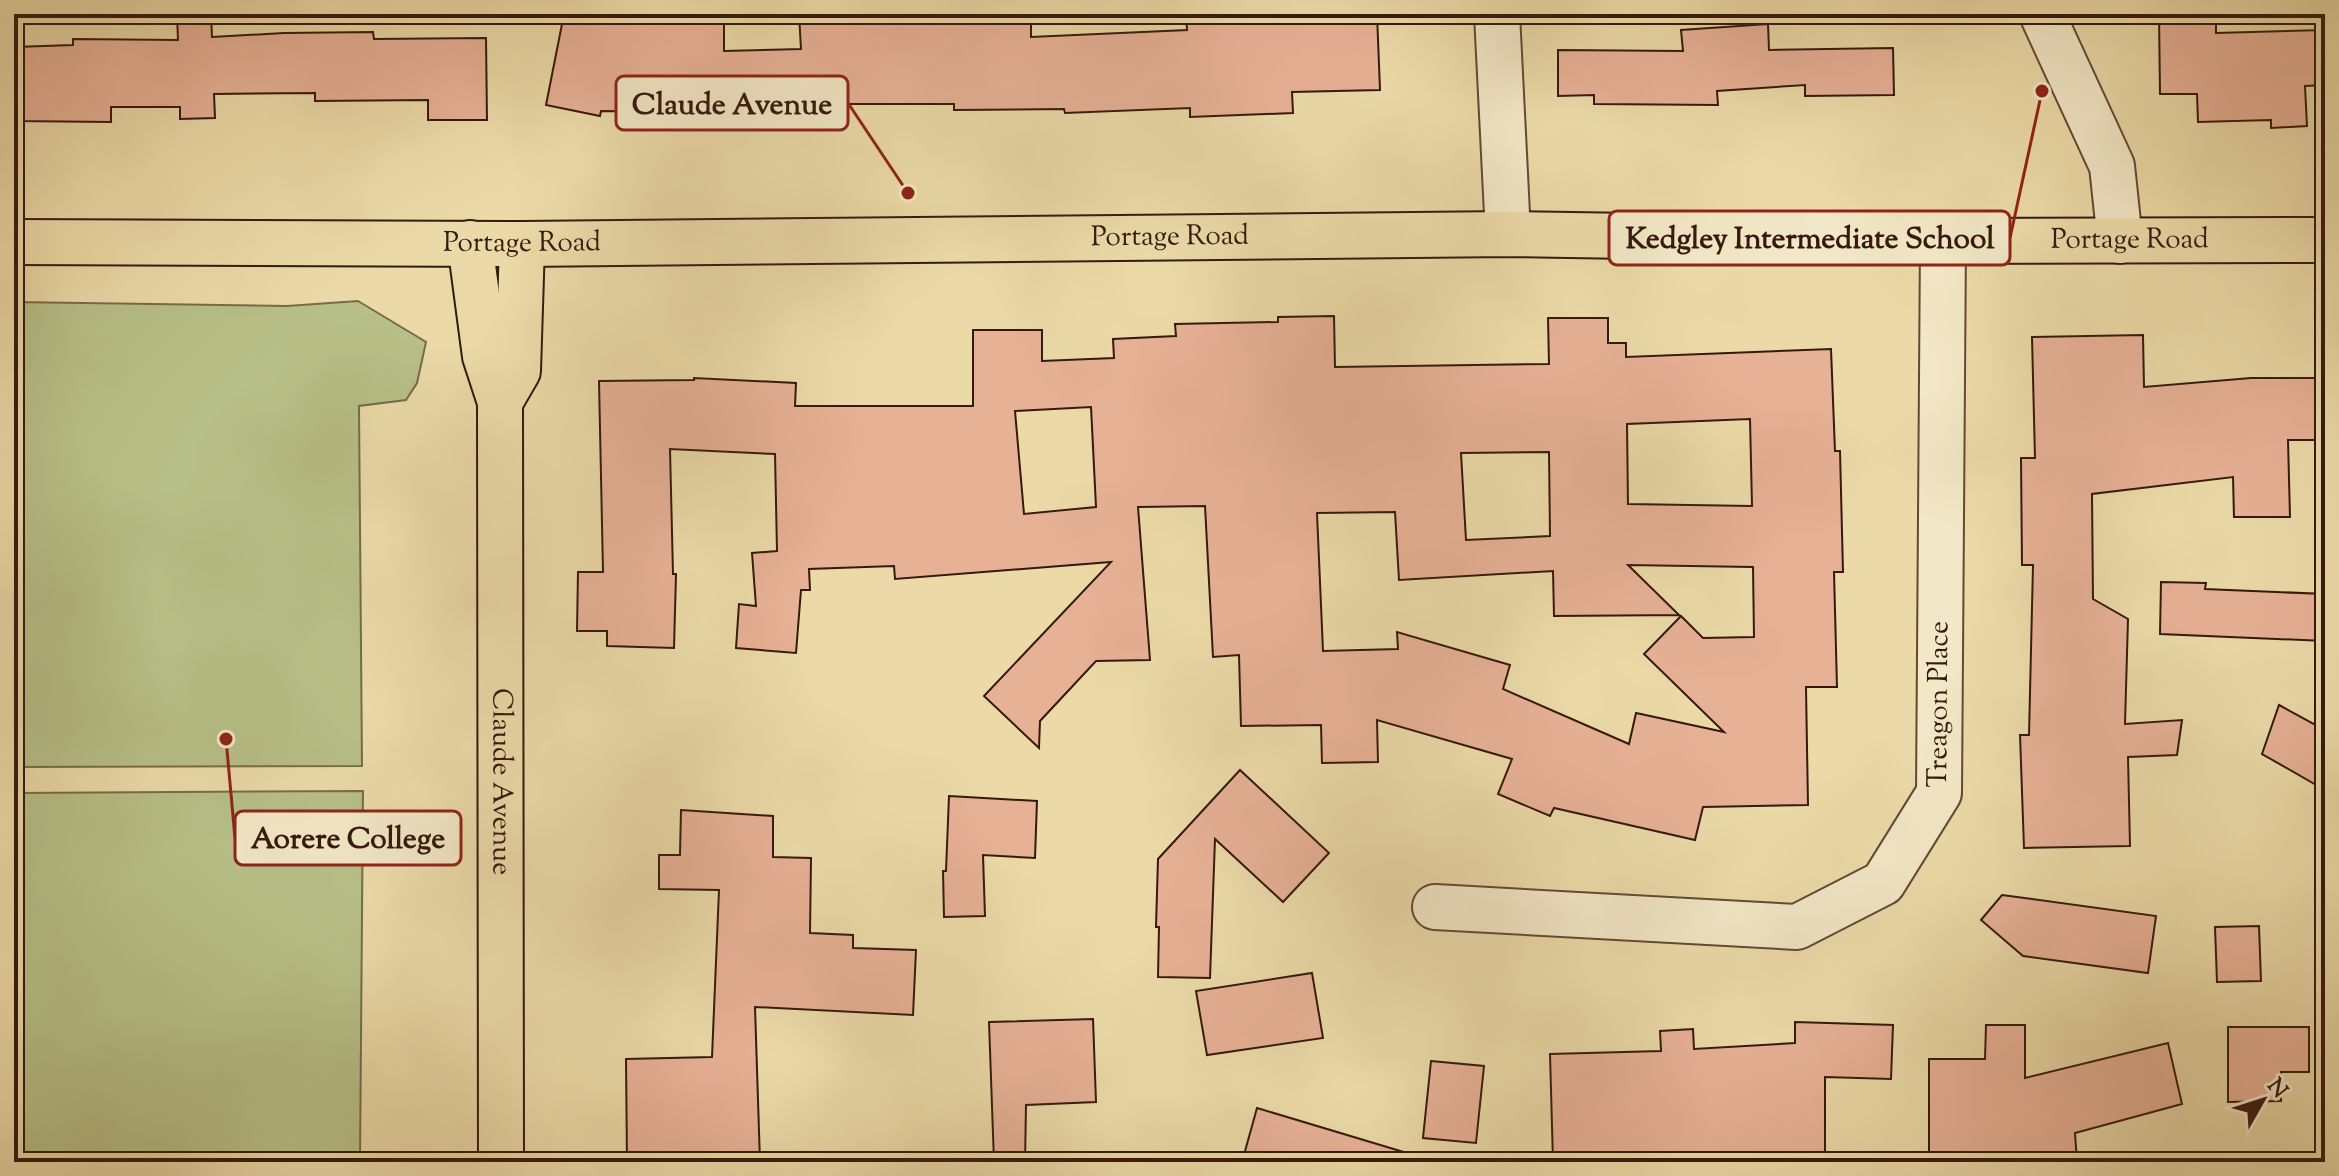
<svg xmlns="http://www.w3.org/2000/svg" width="2339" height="1176" font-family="'Sorts Mill Goudy',serif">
<rect width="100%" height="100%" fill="#ebdaa8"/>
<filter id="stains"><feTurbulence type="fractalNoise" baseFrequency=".0025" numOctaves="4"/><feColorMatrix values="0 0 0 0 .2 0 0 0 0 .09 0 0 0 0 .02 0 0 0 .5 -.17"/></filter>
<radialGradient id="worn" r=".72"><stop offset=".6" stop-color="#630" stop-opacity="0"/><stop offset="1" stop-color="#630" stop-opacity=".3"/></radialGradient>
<g fill="#b7c088" stroke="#766c4a" stroke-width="2">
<polygon points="358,301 426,342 417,383 406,400 359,406 362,766 14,767 14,302 287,306"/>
<polygon points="363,791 360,1162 14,1162 14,793"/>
</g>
<g fill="#e7b196" stroke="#36190d" stroke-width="2" fill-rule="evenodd">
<polygon points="177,14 211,14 212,37 284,33 373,32 374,39 486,38 487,120 428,120 428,100 315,101 315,93 214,94 215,118 180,119 180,107 111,107 111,122 14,121 14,47 73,45 73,39 178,40"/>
<polygon points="564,14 724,14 724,51 801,49 799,14 845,14 845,23 953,22 952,14 1031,14 1031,37 1187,30 1186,14 1377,14 1380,90 1292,92 1293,113 1190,117 1190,108 1065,113 1064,109 954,110 954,104 840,104 840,116 758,117 758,113 601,111 600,116 546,105"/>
<polygon points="2159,14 2216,14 2216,33 2325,30 2325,85 2305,86 2307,126 2271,128 2271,120 2198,122 2197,94 2160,94"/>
<polygon points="1768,24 1769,50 1893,48 1894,95 1805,96 1805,85 1717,91 1718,105 1594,104 1594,95 1558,96 1558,50 1683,51 1681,30"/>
<path d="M 1334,316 L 1335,367 L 1549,364 L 1548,318 L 1608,318 L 1608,343 L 1626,343 L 1626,357 L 1831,349 L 1835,451 L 1840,451 L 1843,572 L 1834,572 L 1837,687 L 1806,687 L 1808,805 L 1703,807 L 1695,840 L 1554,808 L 1550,816 L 1498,794 L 1512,759 L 1377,720 L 1378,762 L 1322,763 L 1321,725 L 1241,726 L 1239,655 L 1213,657 L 1205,506 L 1138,507 L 1150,660 L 1096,661 L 1040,721 L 1039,748 L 984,696 L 1111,562 L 895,579 L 894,566 L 809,569 L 810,590 L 801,590 L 796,653 L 736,648 L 739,604 L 756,606 L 752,553 L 777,551 L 775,454 L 670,449 L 673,574 L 676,574 L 674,648 L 607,646 L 607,631 L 577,631 L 578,572 L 603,572 L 599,381 L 694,380 L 694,378 L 796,383 L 795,406 L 973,406 L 973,330 L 1042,330 L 1042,361 L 1114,358 L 1113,339 L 1176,336 L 1175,324 L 1278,322 L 1278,317 ZM 1091,407 L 1096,507 L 1024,514 L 1015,411 ZM 1750,419 L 1752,506 L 1628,504 L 1627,424 ZM 1549,452 L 1550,536 L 1466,540 L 1461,453 ZM 1395,512 L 1399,580 L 1553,571 L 1554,616 L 1679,615 L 1628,565 L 1753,567 L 1754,637 L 1703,638 L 1681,616 L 1644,654 L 1724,732 L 1636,713 L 1629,744 L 1503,689 L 1510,665 L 1397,632 L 1398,649 L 1323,651 L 1317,513 Z"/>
<polygon points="2143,335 2144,387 2251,378 2325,378 2325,440 2288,440 2290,517 2234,517 2233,477 2092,494 2093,599 2128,619 2125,724 2182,720 2177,755 2128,757 2130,846 2024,848 2020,735 2029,735 2033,565 2022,565 2021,458 2035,458 2032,337"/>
<polygon points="2161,582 2206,583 2205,589 2325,594 2325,641 2160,634"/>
<polygon points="2279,705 2325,730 2325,790 2262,754"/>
<polygon points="1240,770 1329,853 1283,902 1215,839 1210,978 1158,977 1159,927 1156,927 1158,859"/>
<polygon points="949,796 1037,801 1035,858 983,855 985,916 944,917 943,871 946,871"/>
<polygon points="681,810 773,816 773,857 811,858 810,933 853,935 853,948 916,950 913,1015 755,1007 760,1162 627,1162 626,1059 712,1057 719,890 659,889 659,855 680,855"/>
<polygon points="2002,895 2156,916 2148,973 2023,956 1981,920"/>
<polygon points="2259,926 2261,981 2217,982 2215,927"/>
<polygon points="1312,973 1323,1038 1207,1055 1196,991"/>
<polygon points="1093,1019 1096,1102 1026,1105 1025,1162 994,1162 989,1022"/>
<polygon points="1795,1022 1893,1025 1891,1079 1825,1077 1825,1162 1553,1162 1550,1054 1661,1051 1660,1031 1693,1029 1694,1049 1795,1043"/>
<polygon points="1986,1025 2025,1025 2025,1078 2168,1043 2182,1104 2075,1133 2077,1162 1929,1162 1929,1059 1985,1059"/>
<polygon points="2228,1027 2309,1027 2309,1072 2281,1072 2281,1101 2228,1102"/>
<polygon points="1431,1061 1484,1066 1476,1143 1423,1138"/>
<polygon points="1257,1108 1407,1153 1406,1162 1242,1162"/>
</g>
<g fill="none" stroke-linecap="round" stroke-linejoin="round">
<defs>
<g id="minor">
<polyline points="1497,14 1508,234"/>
<polyline points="2042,14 2112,166 2120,241"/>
<path id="s1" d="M 1435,907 L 1797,927 L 1883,883 L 1939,793 L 1943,241"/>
</g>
<g id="major">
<path id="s2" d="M 14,242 L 522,244 L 1508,234 L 1943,241 L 2325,240"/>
<path id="s3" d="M 470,243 L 485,356 L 500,402 L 501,1162"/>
<polyline points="500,402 518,371 522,244"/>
</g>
</defs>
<use href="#minor" stroke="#634934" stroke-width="48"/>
<use href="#major" stroke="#36190d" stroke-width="48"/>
<use href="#minor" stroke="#f2e7c6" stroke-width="44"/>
<use href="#major" stroke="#ebdaa8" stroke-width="44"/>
</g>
<g text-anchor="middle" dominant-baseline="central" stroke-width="8" stroke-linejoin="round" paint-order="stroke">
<g font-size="28" fill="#36190d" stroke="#f2e7c6">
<text stroke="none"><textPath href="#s2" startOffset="1156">Portage Road</textPath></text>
<text stroke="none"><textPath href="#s2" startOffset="2116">Portage Road</textPath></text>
<text stroke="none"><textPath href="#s2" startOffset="508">Portage Road</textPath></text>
<text stroke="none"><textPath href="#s1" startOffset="654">Treagon Place</textPath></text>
<text stroke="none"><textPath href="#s3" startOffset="542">Claude Avenue</textPath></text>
</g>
</g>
<path fill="none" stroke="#8f2418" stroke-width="3" d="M908 193L848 103M2042 91L2010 238M226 739L235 838"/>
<g fill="#8f2418" stroke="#f2e7c6" stroke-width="3">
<circle cx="908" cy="193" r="8"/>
<circle cx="2042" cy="91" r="8"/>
<circle cx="226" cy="739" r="8"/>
</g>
<g fill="#f2e7c6" stroke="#8f2418" stroke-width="3">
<rect x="616" y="76" width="232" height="54" rx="8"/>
<rect x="1609" y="211" width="401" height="54" rx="8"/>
<rect x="235" y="811" width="226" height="54" rx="8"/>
</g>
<g font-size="30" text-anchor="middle" font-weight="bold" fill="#36190d">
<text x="732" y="114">Claude Avenue</text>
<text x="1810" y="248">Kedgley Intermediate School</text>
<text x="348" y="848">Aorere College</text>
</g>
<rect width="2339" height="1176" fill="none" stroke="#ebdaa8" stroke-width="48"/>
<rect x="16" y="16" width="2307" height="1144" fill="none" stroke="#36190d" stroke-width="4"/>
<rect x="24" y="24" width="2291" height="1128" fill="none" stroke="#36190d" stroke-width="2"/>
<g transform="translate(2263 1100) rotate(51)" stroke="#f2e7c6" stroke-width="6" paint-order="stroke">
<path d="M0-6L14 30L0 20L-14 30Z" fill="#36190d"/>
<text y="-12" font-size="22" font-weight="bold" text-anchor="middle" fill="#36190d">N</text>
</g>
<rect width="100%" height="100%" filter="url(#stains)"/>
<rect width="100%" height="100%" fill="url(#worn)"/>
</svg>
